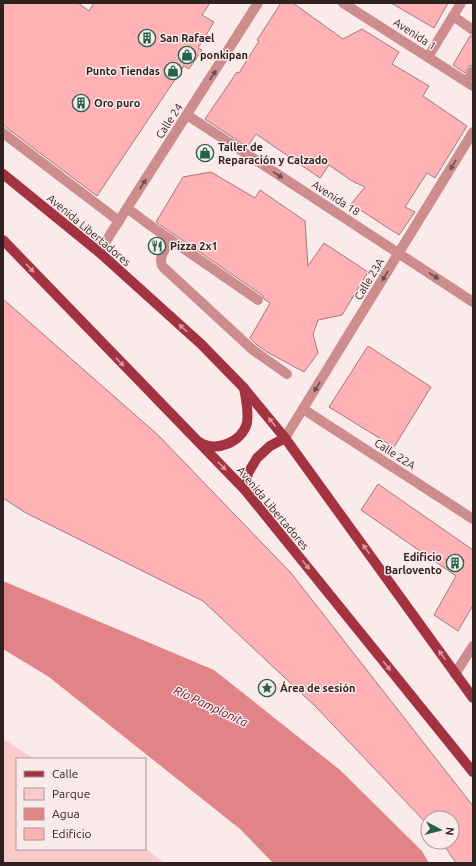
<svg xmlns="http://www.w3.org/2000/svg" width="476" height="866" font-family="Ubuntu,sans-serif">
<rect width="100%" height="100%" fill="#fbeaea"/>
<polygon fill="#f9caca" points="3,739 34,759 17,759 17,849 145,849 145,848 164,863 3,863"/>
<polygon fill="#e08488" points="3,581 214,670 340,770 422,851 429,863 273,863 240,829 49,677 3,649"/>
<g fill="#ffb1b3" stroke="#a17b7c">
<polygon points="3,3 78,3 89,11 94,3 210,3 202,15 214,22 198,48 202,50 189,69 184,66 97,196 3,125"/>
<polygon points="281,3 293,3 343,39 362,29 399,52 392,64 429,86 423,96 467,126 435,178 427,173 405,207 415,212 399,235 351,204 365,187 352,181 329,165 320,178 256,134 247,147 205,119 237,72 239,73 259,41 257,40"/>
<polygon points="391,3 448,3 434,28"/>
<polygon points="470,36 473,36 473,65 469,66 465,73 453,65"/>
<polygon points="211,172 255,198 260,190 305,221 308,266 324,243 368,272 342,315 318,320 313,334 318,353 304,372 267,352 257,345 250,338 270,303 264,299 262,295 156,222 183,177"/>
<polygon points="3,299 158,435 291,573 473,806 473,863 456,863 442,842 452,842 452,818 428,818 428,825 316,707 203,601 26,513 3,498"/>
<polygon points="368,346 431,387 394,447 329,407"/>
<polygon points="378,484 473,550 473,605 458,631 434,615 456,576 361,510"/>
</g>
<g fill="none" stroke-linecap="round" stroke-linejoin="round">
<g stroke="#cd8d8f" stroke-width="10">
<polyline points="453,16 473,30"/>
<polyline points="467,82 473,71"/>
<polyline points="3,133 119,221"/>
<polyline points="127,208 151,226 258,300"/>
<path d="M 170,239 C 166,248 157,259 163,267 L 253,350 L 287,374"/>
</g>
<g stroke="#cd8d8f" stroke-width="10">
<polyline points="428,57 461,3"/>
<polyline points="187,115 473,302"/>
<polyline points="99,252 258,3"/>
<polyline points="303,409 473,519"/>
<polyline points="285,438 473,132"/>
<polyline points="455,674 473,646"/>
</g>
<polyline stroke="#cd8d8f" stroke-width="10" points="343,3 473,86"/>
<g stroke="#a43341" stroke-width="10">
<polyline points="3,174 99,252 201,344 243,387 285,438 473,698"/>
<polyline points="3,240 245,490 473,772"/>
<path d="M 199,442 C 216,453 242,442 247,423 C 249,411 246,400 244,388"/>
<polyline points="245,490 248,473 257,458 270,446 285,438"/>
</g>
</g>
<defs><path id="oneway-solid" d="M-6-.8H1V-3.2L6.5 0L1 3.2V.8H-6Z"/></defs>
<g fill="#6f4c4d">
<use href="#oneway-solid" transform="translate(213 75) rotate(-57)"/>
<use href="#oneway-solid" transform="translate(453 165) rotate(121)"/>
<use href="#oneway-solid" transform="translate(278 175) rotate(33)"/>
<use href="#oneway-solid" transform="translate(143 184) rotate(-57)"/>
<use href="#oneway-solid" transform="translate(385 276) rotate(121)"/>
<use href="#oneway-solid" transform="translate(434 276) rotate(33)"/>
<use href="#oneway-solid" transform="translate(317 387) rotate(121)"/>
</g>
<g fill="#d4989e">
<use href="#oneway-solid" transform="translate(30 268) rotate(46)"/>
<use href="#oneway-solid" transform="translate(183 328) rotate(-138)"/>
<use href="#oneway-solid" transform="translate(120 362) rotate(46)"/>
<use href="#oneway-solid" transform="translate(272 422) rotate(-129)"/>
<use href="#oneway-solid" transform="translate(222 466) rotate(46)"/>
<use href="#oneway-solid" transform="translate(366 549) rotate(-126)"/>
<use href="#oneway-solid" transform="translate(306 565) rotate(51)"/>
<use href="#oneway-solid" transform="translate(442 655) rotate(-126)"/>
<use href="#oneway-solid" transform="translate(387 666) rotate(51)"/>
</g>
<defs>
<symbol id="building-ring" viewBox="-11 -11 22 22"><circle r="9.5" fill="#fbeaea" stroke="#25624d" stroke-width="1.5"/><path d="M-4-6H4V6H1V3H-1V6H-4ZM-2.5-4.3h1.7v1.8h-1.7ZM.8-4.3h1.7v1.8H.8ZM-2.5-1h1.7V.8h-1.7ZM.8-1h1.7V.8H.8Z" fill="#25624d"/></symbol>
<symbol id="shop-ring" viewBox="-11 -11 22 22"><circle r="9.5" fill="#fbeaea" stroke="#25624d" stroke-width="1.5"/><path d="M-5-2.5h2.3a2.7 3.5 0 0 1 5.4 0H5L5.5 6h-11ZM-1.5-2.5h3a1.5 2.3 0 0 0-3 0Z" fill="#25624d"/></symbol>
<symbol id="restaurant-ring" viewBox="-11 -11 22 22"><circle r="9.5" fill="#fbeaea" stroke="#25624d" stroke-width="1.5"/><path d="M-5-6h1v4h1v-4h1v4h1v-4h1v5L-1.5 .5V6h-2V.5L-5-1ZM5-6V6H3V1.5H1.5Q1.5-4 5-6Z" fill="#25624d"/></symbol>
<symbol id="sight-ring" viewBox="-11 -11 22 22"><circle r="9.5" fill="#fbeaea" stroke="#25624d" stroke-width="1.5"/><path d="M0-6L1.8-2.2L6-1.7L2.9 1.2L3.7 5.4L0 3.3L-3.7 5.4L-2.9 1.2L-6-1.7L-1.8-2.2Z" fill="#25624d"/></symbol>
</defs>
<g fill-rule="evenodd">
<use href="#building-ring" x="137" y="28" width="20" height="20"/>
<use href="#shop-ring" x="177" y="45" width="20" height="20"/>
<use href="#shop-ring" x="163" y="61" width="20" height="20"/>
<use href="#building-ring" x="71" y="93" width="20" height="20"/>
<use href="#shop-ring" x="195" y="143" width="20" height="20"/>
<use href="#restaurant-ring" x="147" y="236" width="20" height="20"/>
<use href="#building-ring" x="445" y="553" width="20" height="20"/>
<use href="#sight-ring" x="257" y="678" width="20" height="20"/>
</g>
<g text-anchor="middle" dominant-baseline="central" stroke-width="3" stroke-linejoin="round" paint-order="stroke">
<g font-size="11" fill="#302121" stroke="#fbeaea">
<text transform="translate(415 34) rotate(33)">Avenida 1</text>
<text transform="translate(169 121) rotate(-57)">Calle 24</text>
<text transform="translate(336 198) rotate(33)">Avenida 18</text>
<text transform="translate(89 230) rotate(40)">Avenida Libertadores</text>
<text transform="translate(369 279) rotate(-59)">Calle 23A</text>
<text transform="translate(395 454) rotate(33)">Calle 22A</text>
<text transform="translate(273 508) rotate(50)">Avenida Libertadores</text>
</g>
<g font-size="11" font-weight="bold" fill="#302121" stroke="#fbeaea" text-anchor="start">
<text x="160" y="38">San Rafael</text>
<text x="200" y="55">ponkipan</text>
<text x="160" y="71" text-anchor="end">Punto Tiendas</text>
<text x="94" y="103">Oro puro</text>
<text x="218" y="147">Taller de<tspan x="218" dy="13">Reparación y Calzado</tspan></text>
<text x="170" y="246">Pizza 2x1</text>
<text x="442" y="557" text-anchor="end">Edificio<tspan x="442" dy="13">Barlovento</tspan></text>
<text x="280" y="688">Área de sesión</text>
</g>
<g font-size="12" font-style="italic" fill="#620e1d" stroke="#fbeaea">
<text transform="translate(211 706) rotate(25)">Río Pamplonita</text>
</g>
</g>
<rect width="476" height="866" fill="none" stroke="#302121" stroke-width="8"/>
<rect x="16" y="758" width="130" height="92" fill="#fbeaea" stroke="#aa9a9a"/>
<rect x="24" y="771" width="20" height="6" fill="#a43341" stroke="#aa9a9a"/>
<text x="52" y="778" font-size="12" fill="#302121">Calle</text>
<rect x="24" y="788" width="20" height="12" fill="#f9caca" stroke="#aa9a9a"/>
<text x="52" y="798" font-size="12" fill="#302121">Parque</text>
<rect x="24" y="808" width="20" height="12" fill="#e08488" stroke="#aa9a9a"/>
<text x="52" y="818" font-size="12" fill="#302121">Agua</text>
<rect x="24" y="828" width="20" height="12" fill="#ffb1b3" stroke="#aa9a9a"/>
<text x="52" y="838" font-size="12" fill="#302121">Edificio</text>
<g transform="translate(440 830) rotate(97)"><circle r="19" fill="#fbeaea" stroke="#aa9a9a"/>
<path d="M0-3L7 15L0 10L-7 15Z" fill="#25624d"/>
<text y="-6" font-size="11" font-weight="bold" text-anchor="middle" fill="#302121">N</text>
</g>
</svg>
